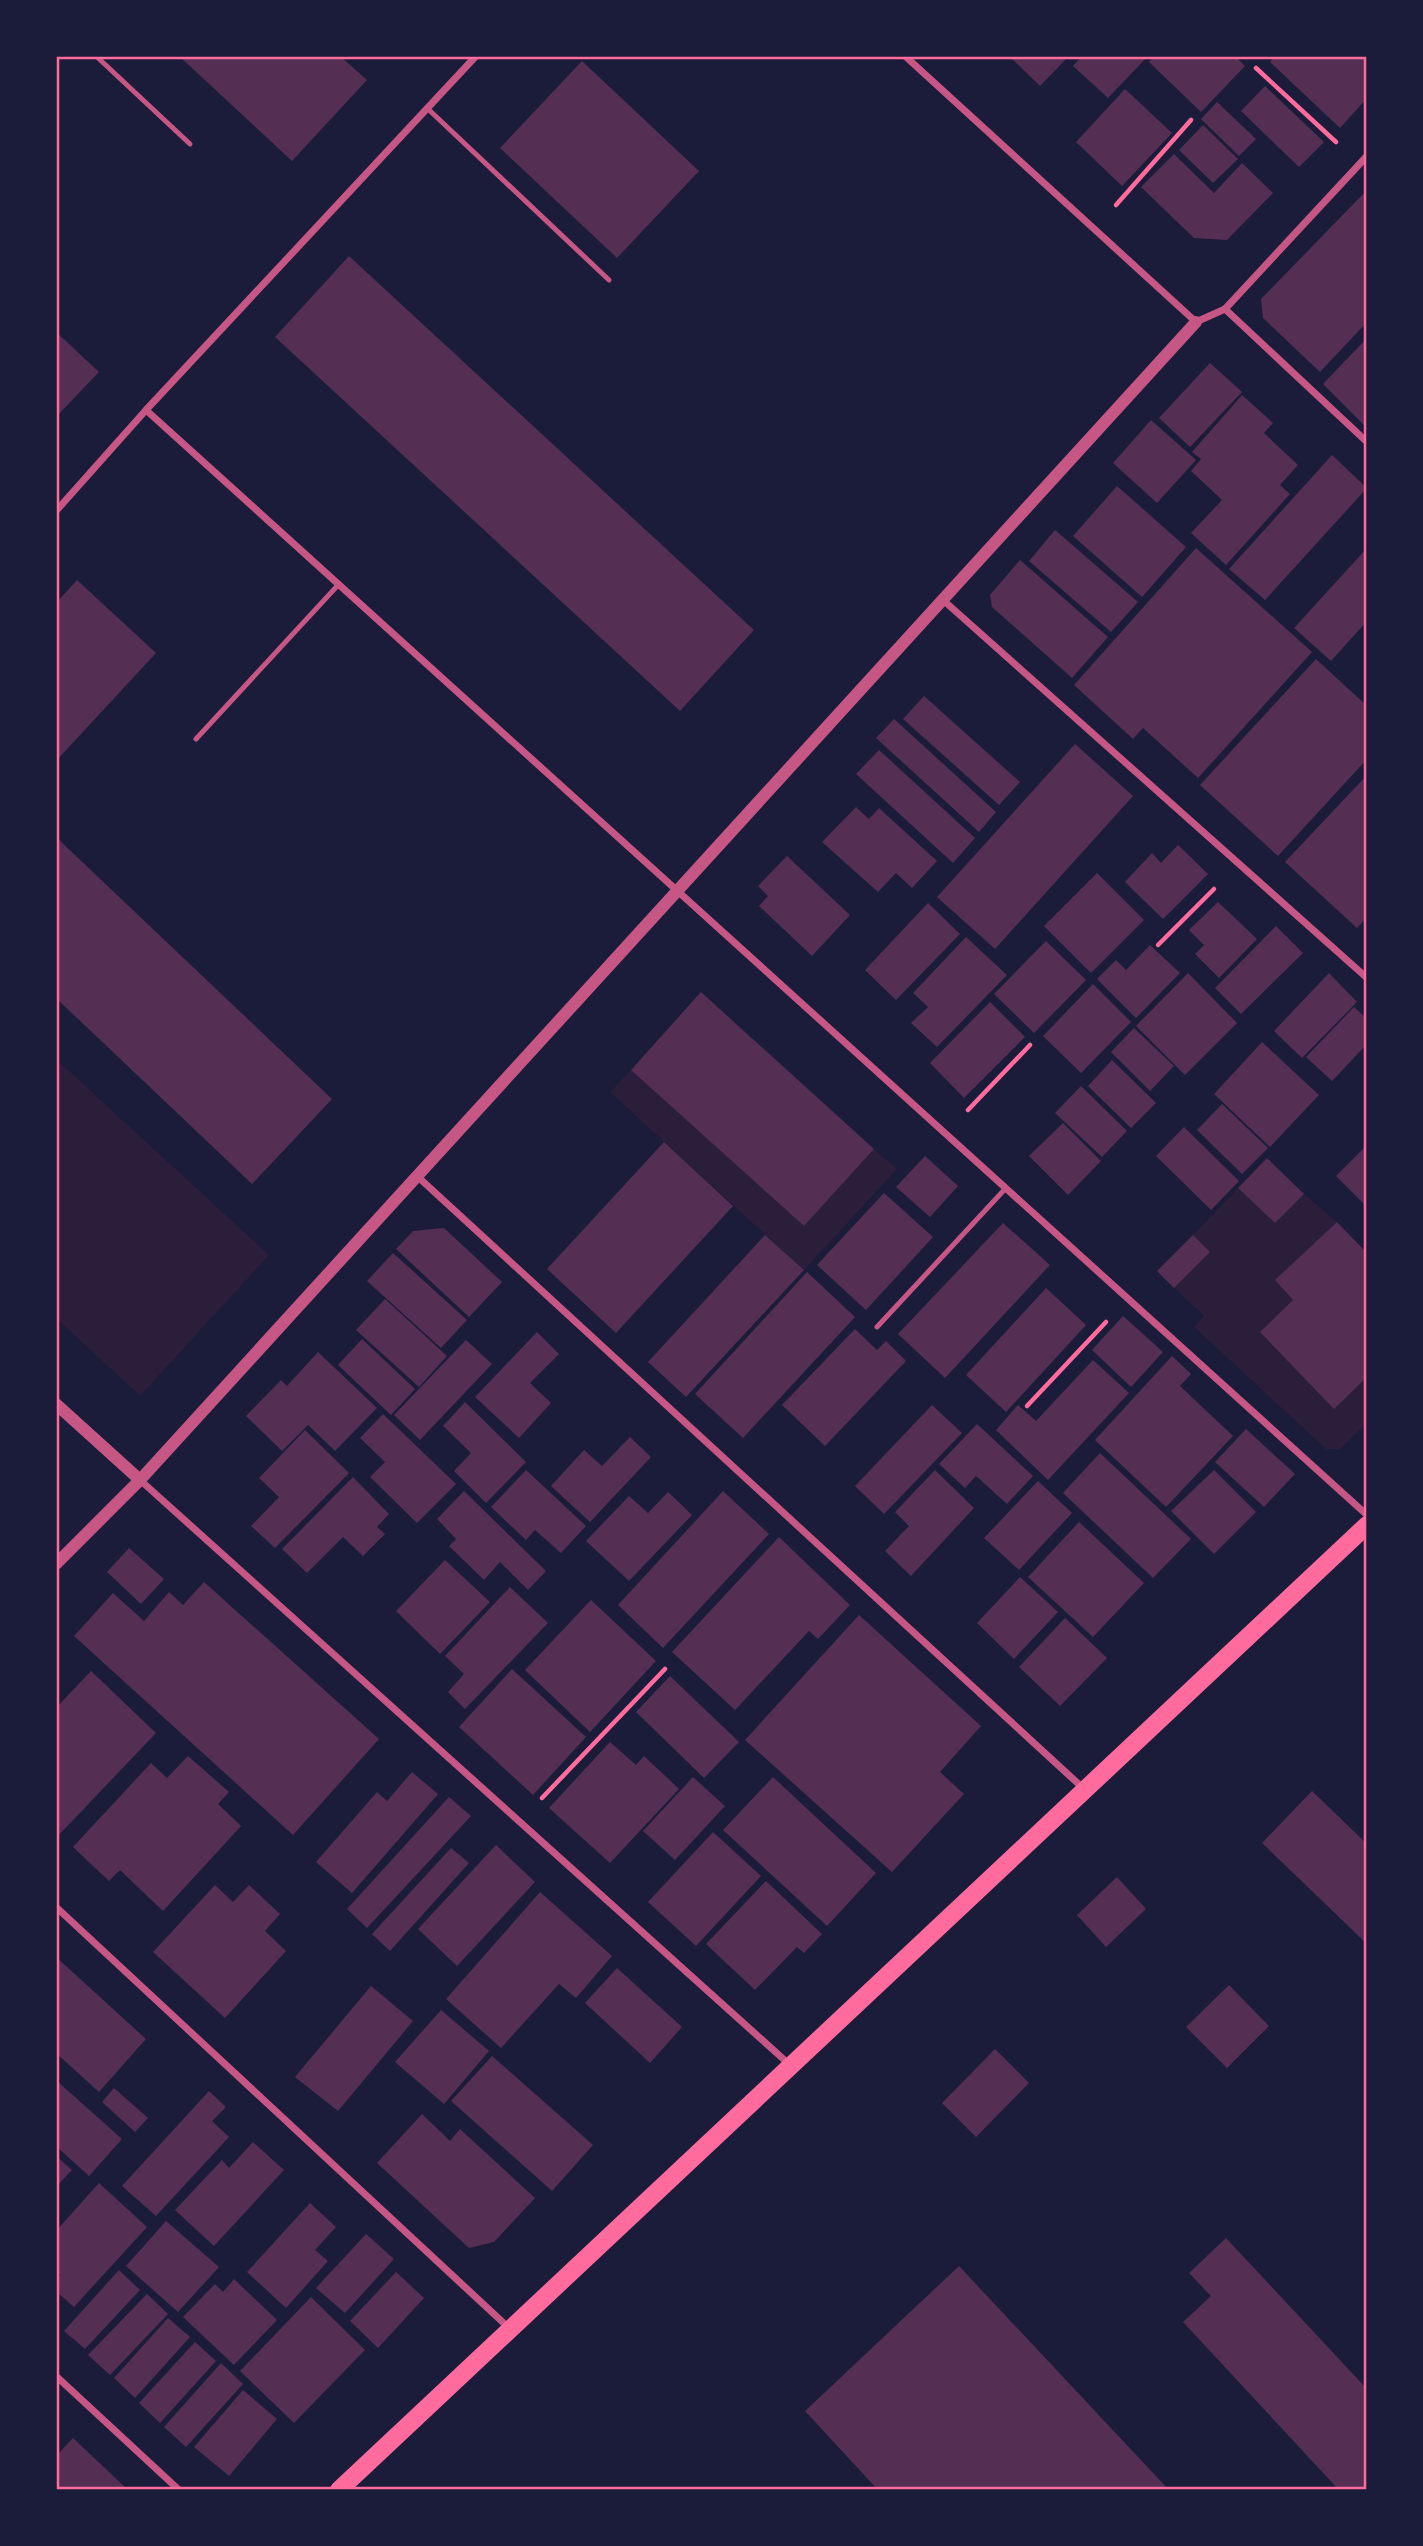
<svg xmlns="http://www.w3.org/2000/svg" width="1423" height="2546" font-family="'Space Grotesk',sans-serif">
<rect width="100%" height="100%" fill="#1b1b3a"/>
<g fill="#2a1e3b">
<polygon points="56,1059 269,1255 140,1396 56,1318"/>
<polygon points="631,1070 804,1226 874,1149 897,1169 804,1270 610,1092"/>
<polygon points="1238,1188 1275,1223 1304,1194 1337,1222 1276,1280 1293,1300 1260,1332 1334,1408 1367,1377 1367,1423 1340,1449 1326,1449 1194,1327 1204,1316 1174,1288 1210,1252 1193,1235"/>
</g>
<g fill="#542f53">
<polygon points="179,56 340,56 367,80 292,161"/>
<polygon points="1009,56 1069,56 1040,86"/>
<polygon points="1082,56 1148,56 1108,98 1073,66"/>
<polygon points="1154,56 1235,56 1245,66 1201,112 1149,62"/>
<polygon points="1275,56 1367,56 1367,98 1340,128 1270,62"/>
<polygon points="582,61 699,171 617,258 500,148"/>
<polygon points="1265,86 1324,142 1299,167 1241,111"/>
<polygon points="1125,89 1172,133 1122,186 1076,142"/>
<polygon points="1217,102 1256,139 1239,156 1201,119"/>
<polygon points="1203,125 1238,159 1213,183 1179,150"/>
<polygon points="1174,154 1214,193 1242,163 1273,193 1227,240 1194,238 1141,187"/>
<polygon points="1367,190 1367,322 1320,372 1263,318 1261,299"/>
<polygon points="349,256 754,630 680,711 275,337"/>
<polygon points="56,332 99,372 56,417"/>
<polygon points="1367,338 1367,428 1323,384"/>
<polygon points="1210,363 1242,392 1190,447 1159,418"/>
<polygon points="1242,395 1273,423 1264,433 1298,465 1280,485 1290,494 1226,565 1191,533 1222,500 1191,471 1201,459 1192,452"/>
<polygon points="1151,420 1196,460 1157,503 1113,463"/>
<polygon points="1332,455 1367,488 1265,600 1229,569"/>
<polygon points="1117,486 1186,547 1142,597 1073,536"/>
<polygon points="1055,530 1138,602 1111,632 1029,561"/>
<polygon points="1196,548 1312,652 1198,778 1143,728 1133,739 1074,685"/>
<polygon points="1367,548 1367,621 1331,661 1294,628"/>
<polygon points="1020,560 1108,637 1072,678 992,607 990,595"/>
<polygon points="77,580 156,653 56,761 56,603"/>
<polygon points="1316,659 1367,706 1367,759 1278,856 1200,785"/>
<polygon points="924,696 1020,782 999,805 903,719"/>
<polygon points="894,719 996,812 979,832 876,738"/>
<polygon points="1075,744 1133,796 995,949 937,897"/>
<polygon points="879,750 975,838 953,863 856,774"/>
<polygon points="1367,775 1367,917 1357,928 1285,862"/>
<polygon points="856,807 869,819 879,808 937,861 912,888 896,873 878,892 822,842"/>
<polygon points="56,837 332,1099 252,1184 56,998"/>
<polygon points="1178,845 1208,874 1163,919 1125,882 1152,853 1161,863"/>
<polygon points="787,856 850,915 812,956 759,906 768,896 758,886"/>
<polygon points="1097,873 1144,920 1091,973 1044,926"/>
<polygon points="1218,902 1257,939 1219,978 1195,954 1204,945 1189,930"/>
<polygon points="928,903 960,934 896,1000 865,970"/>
<polygon points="1276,926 1303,953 1241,1014 1215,988"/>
<polygon points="966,937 1007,975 937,1047 911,1023 928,1007 913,993"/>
<polygon points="1046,941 1086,980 1034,1033 994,994"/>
<polygon points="1150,945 1180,973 1136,1018 1097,979 1116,960 1126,970"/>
<polygon points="1188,973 1237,1023 1185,1075 1136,1026"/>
<polygon points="1329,973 1357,1002 1302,1058 1274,1031"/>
<polygon points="1093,984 1131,1022 1081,1073 1043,1036"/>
<polygon points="701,992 874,1149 804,1226 631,1070"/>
<polygon points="990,1002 1025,1037 964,1098 930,1063"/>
<polygon points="1354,1007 1367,1019 1367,1044 1332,1081 1306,1057"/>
<polygon points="1134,1028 1174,1066 1150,1091 1111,1052"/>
<polygon points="1262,1042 1319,1095 1270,1147 1214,1094"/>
<polygon points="1112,1060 1156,1103 1131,1128 1088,1086"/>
<polygon points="1081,1086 1127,1131 1102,1157 1055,1113"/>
<polygon points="1222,1104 1268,1148 1242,1174 1197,1130"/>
<polygon points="1063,1123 1101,1161 1068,1195 1029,1156"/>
<polygon points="1184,1127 1239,1181 1211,1210 1156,1156"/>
<polygon points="664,1142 733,1206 616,1333 547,1269"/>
<polygon points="1367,1145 1367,1207 1336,1176"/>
<polygon points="925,1156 958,1186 930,1217 896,1187"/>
<polygon points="1267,1158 1304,1194 1275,1223 1238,1188"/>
<polygon points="884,1193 933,1237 866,1310 817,1265"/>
<polygon points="1337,1222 1367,1253 1367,1377 1334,1409 1260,1332 1293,1300 1275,1280"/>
<polygon points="1003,1223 1050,1265 945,1378 898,1334"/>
<polygon points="444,1228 502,1282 469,1317 396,1249 413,1231"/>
<polygon points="765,1235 804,1270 686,1397 648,1362"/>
<polygon points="1193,1235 1210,1252 1174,1288 1157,1271"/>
<polygon points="393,1253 467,1320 441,1348 367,1281"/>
<polygon points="807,1272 855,1317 743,1438 695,1394"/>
<polygon points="1046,1288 1086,1325 1006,1412 966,1375"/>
<polygon points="385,1299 447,1356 419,1387 356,1330"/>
<polygon points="1123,1316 1163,1352 1131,1387 1092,1350"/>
<polygon points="855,1329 877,1350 886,1341 906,1361 825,1446 782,1405"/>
<polygon points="537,1332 559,1354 530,1383 551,1403 519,1438 475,1397"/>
<polygon points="362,1339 415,1389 391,1415 338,1365"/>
<polygon points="466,1340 492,1364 420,1440 394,1415"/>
<polygon points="318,1352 377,1408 335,1451 308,1425 282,1451 246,1416 281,1380 287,1386"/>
<polygon points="1172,1356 1191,1374 1180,1386 1233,1436 1166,1507 1095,1440"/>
<polygon points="1093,1360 1129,1393 1048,1480 996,1430 1018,1405 1036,1421"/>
<polygon points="465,1402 526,1462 486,1503 454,1471 471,1453 443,1426"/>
<polygon points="932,1405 962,1433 884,1514 855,1486"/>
<polygon points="383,1414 456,1484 417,1523 370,1477 385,1462 360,1438"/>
<polygon points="977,1424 1033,1476 1007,1504 976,1476 965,1488 939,1464"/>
<polygon points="1246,1429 1295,1474 1264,1507 1215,1462"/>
<polygon points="305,1430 349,1473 275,1548 251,1526 279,1497 259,1478"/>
<polygon points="630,1437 651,1457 590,1522 551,1486 584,1450 602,1466"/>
<polygon points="1100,1453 1191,1539 1153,1578 1063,1493"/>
<polygon points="526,1470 586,1526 561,1553 535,1530 526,1540 491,1507"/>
<polygon points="935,1470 974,1508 911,1576 885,1551 909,1526 895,1512"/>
<polygon points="1214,1470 1256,1512 1214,1554 1171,1511"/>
<polygon points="353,1477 389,1514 377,1527 385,1534 363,1556 343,1537 307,1573 282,1549"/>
<polygon points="1038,1481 1072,1513 1019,1570 984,1538"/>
<polygon points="464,1491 546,1571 528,1590 500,1562 484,1580 449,1546 456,1539 437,1519"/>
<polygon points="723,1491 769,1534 663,1648 618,1605"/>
<polygon points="668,1492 692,1515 629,1581 586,1541 629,1496 648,1513"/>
<polygon points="1079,1522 1144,1583 1093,1637 1028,1577"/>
<polygon points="779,1537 850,1605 818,1639 809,1631 735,1710 672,1652"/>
<polygon points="129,1548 164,1579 141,1604 107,1572"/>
<polygon points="445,1560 490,1602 440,1654 396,1611"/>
<polygon points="1020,1577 1058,1612 1014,1659 977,1623"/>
<polygon points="204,1582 379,1739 293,1835 74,1636 113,1593 144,1621 169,1592 183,1605"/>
<polygon points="510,1587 548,1623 465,1709 448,1692 464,1674 445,1656"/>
<polygon points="591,1600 656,1661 590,1732 525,1670"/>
<polygon points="859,1615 981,1726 940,1772 964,1794 892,1872 745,1740"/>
<polygon points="1065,1618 1107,1658 1060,1706 1019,1667"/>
<polygon points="512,1669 586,1737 533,1795 459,1727"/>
<polygon points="91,1671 156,1733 56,1838 56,1708"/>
<polygon points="670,1676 739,1742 704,1778 636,1712"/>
<polygon points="610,1742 636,1765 644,1756 679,1789 610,1863 549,1808"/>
<polygon points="188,1756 229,1792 218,1804 241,1826 163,1911 120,1870 109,1881 73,1847 151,1763 167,1778"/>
<polygon points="412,1772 438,1794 352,1893 316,1862 377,1792 387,1801"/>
<polygon points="693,1777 725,1806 675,1860 643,1831"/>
<polygon points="773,1777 876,1873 827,1926 723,1830"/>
<polygon points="1312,1791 1367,1844 1367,1944 1262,1843"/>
<polygon points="449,1797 471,1816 367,1928 347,1909"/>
<polygon points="713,1832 761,1876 696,1946 648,1902"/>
<polygon points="496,1845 535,1882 457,1966 418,1929"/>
<polygon points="451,1848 469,1863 390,1951 372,1934"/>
<polygon points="1117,1877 1146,1909 1106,1947 1077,1915"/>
<polygon points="766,1881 822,1934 804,1953 797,1947 755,1990 706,1944"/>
<polygon points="215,1885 233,1902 249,1885 280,1914 265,1931 286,1951 225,2018 153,1952"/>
<polygon points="540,1892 612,1956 576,1998 559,1984 501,2048 446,1999"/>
<polygon points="56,1957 146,2039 99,2092 56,2053"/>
<polygon points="617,1968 682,2027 650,2063 585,2003"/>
<polygon points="1229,1985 1269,2026 1227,2068 1186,2027"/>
<polygon points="371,1986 413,2021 338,2111 295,2077"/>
<polygon points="441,2010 489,2051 444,2104 395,2062"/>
<polygon points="995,2049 1029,2083 976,2137 942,2103"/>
<polygon points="492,2056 593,2145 552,2191 451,2101"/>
<polygon points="57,2081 122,2139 89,2176 56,2146"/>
<polygon points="114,2088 148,2118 135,2132 102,2102"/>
<polygon points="209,2091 226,2107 212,2121 229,2137 156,2216 122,2186"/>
<polygon points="422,2114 450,2141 460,2129 535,2198 494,2242 469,2248 377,2163"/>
<polygon points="253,2142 284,2170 214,2246 175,2210 222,2160 229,2168"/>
<polygon points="56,2156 72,2170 56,2187"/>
<polygon points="99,2183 147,2227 74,2307 56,2291 56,2279 60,2275 56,2271 56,2231"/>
<polygon points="310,2203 336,2227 315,2250 328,2261 286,2308 247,2272"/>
<polygon points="166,2221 219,2267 178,2312 126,2266"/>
<polygon points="366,2234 394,2259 345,2313 316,2288"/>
<polygon points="1226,2238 1367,2389 1367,2490 1339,2490 1183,2322 1211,2296 1189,2273"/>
<polygon points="959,2266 1169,2490 878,2490 805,2411"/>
<polygon points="119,2270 140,2290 85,2349 64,2331"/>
<polygon points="396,2272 424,2298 378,2348 350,2321"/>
<polygon points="234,2279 277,2320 234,2365 183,2317 215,2284 223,2292"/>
<polygon points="147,2294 168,2314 110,2375 88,2355"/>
<polygon points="311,2297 365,2350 294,2423 240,2371"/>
<polygon points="168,2318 190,2337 135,2398 114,2378"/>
<polygon points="195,2342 216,2361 160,2423 139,2403"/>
<polygon points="221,2363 243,2384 186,2447 164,2427"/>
<polygon points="243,2390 277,2419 229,2476 194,2447"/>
<polygon points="73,2438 128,2490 62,2490 56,2485 56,2456"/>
</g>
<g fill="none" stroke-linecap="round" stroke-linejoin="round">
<g stroke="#ff6b9d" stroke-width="4.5">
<polyline points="1256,68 1336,142"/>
<polyline points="1116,205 1191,120"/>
<polyline points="1158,945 1214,889"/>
<polyline points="968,1110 1030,1045"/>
<polyline points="1027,1406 1106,1322"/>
<polyline points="542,1798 665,1669"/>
</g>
<g stroke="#c65784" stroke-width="5">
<polyline points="96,56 190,144"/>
<polyline points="427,108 609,280"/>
<polyline points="196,739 339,584"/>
<polyline points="877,1327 1006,1188"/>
</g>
<g stroke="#c65784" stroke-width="7">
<polyline points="905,56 1196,322 1225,309 1367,156"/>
<polyline points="1225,309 1367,442"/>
<polyline points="146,410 1367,1515"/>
<polyline points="56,511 146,410 476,56"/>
<polyline points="943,600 1367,978"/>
<polyline points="417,1176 1084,1789"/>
<polyline points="140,1480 790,2065"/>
<polyline points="56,1907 509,2328"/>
<polyline points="56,2376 179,2490"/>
</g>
<g stroke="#c65784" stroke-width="12">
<polyline points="56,1404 140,1480"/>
<polyline points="56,1564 140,1480 1196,322"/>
</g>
<polyline stroke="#ff6b9d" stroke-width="18" points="339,2490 1367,1525"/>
</g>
<rect width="1423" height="2546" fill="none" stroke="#1b1b3a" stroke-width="116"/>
<rect x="58" y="58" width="1307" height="2430" fill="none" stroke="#ff6b9d" stroke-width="2.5"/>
</svg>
